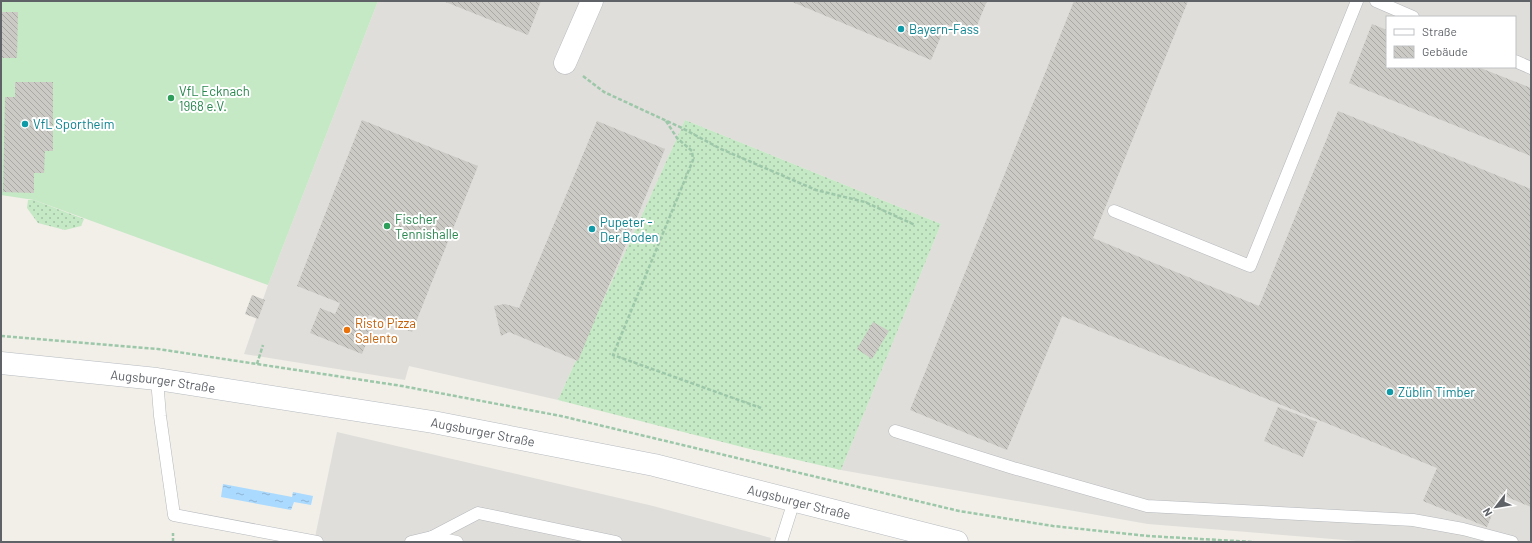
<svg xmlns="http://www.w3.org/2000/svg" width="1532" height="543" font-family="Barlow,sans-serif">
<defs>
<pattern id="grass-dots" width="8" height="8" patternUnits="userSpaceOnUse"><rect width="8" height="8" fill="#c5e8c5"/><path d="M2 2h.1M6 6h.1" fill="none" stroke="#a3c0a4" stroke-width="1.8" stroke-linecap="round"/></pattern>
<pattern id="water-ripples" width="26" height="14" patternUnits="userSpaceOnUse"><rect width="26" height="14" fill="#aadaff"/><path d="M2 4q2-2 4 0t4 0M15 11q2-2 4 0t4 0" fill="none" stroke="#8eb4d2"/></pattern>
<pattern id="building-back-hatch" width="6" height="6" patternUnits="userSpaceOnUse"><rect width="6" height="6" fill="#cccac5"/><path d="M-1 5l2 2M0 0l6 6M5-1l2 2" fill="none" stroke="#a9a8a4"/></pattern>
</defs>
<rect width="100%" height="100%" fill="#f1efe8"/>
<g fill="#e0deda" fill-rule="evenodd">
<path d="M 378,1 L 1531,1 L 1531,542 L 1370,542 L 1148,524 L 841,470 L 941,224 L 685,120 L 558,400 L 409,366 L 405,380 L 244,354 L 268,285 ZM 1387,17 L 1515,17 L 1515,67 L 1387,67 Z"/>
<polygon points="337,432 653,506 771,538 770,542 314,542"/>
</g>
<g fill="url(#grass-dots)">
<polygon points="685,120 941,224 841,470 746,448 558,400"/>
<polygon points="28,200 34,200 84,219 81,226 65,230 38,223 27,208"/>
</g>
<polygon fill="#c5e8c5" points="1,1 378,1 268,285 34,200 1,195"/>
<polygon fill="url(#water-ripples)" points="223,484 292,497 293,492 313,496 311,505 294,502 291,510 221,497"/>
<g fill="url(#building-back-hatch)">
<polygon points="443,1 541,1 528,35"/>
<polygon points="790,1 987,1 973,35 946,24 931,60"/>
<polygon points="1074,1 1188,1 1093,238 1259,306 1338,111 1531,189 1531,507 1500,494 1487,527 1423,501 1437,468 1062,316 1007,450 910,410"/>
<polygon points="1,12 18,12 17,58 1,58"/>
<polygon points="1372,24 1387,30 1387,67 1478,67 1531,88 1531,156 1349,83"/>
<polygon points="15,82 53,82 53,151 45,151 44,173 34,173 34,193 3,192 5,97 15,97"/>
<polygon points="362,120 478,166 412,332 369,315 364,326 372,329 362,354 310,333 320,308 335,314 340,303 297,286"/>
<polygon points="597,121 665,149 578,361 509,332 501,336 494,306 505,304 519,308"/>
<polygon points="252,295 265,300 258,319 245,314"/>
<polygon points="873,322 889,331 872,359 857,349"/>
<polygon points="1278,407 1317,422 1303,457 1264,441"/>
</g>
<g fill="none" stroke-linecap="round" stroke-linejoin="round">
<defs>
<g id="service">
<polyline points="1376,1 1413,17"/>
<polyline points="1515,61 1531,68"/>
<polyline points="1114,211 1250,266 1357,1"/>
<polyline points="157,379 160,416 174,515 317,542"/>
<polyline points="895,431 1013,468 1147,506 1413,520 1463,529 1512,542"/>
<polyline points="432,537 478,513 616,542"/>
<polyline points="411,542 432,537 457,542"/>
<polyline points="781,542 794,501"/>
</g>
<polyline id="minor" points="565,63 592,1"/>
<g id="secondary">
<path id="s1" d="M 1,363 L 157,379 L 433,422 L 654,465 L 957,542"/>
</g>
</defs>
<use href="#service" stroke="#b5b8bc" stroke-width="13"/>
<use href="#minor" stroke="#b5b8bc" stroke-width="23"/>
<use href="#secondary" stroke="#b6babf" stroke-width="23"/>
<g stroke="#9cc7a9" stroke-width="2.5" stroke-dasharray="4 2" stroke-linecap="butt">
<polyline points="583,76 604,92 682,128 721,149 816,190 865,202 915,225"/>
<polyline points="666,121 677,138 692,151 693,160 613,355 761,408"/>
<polyline points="1,336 158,349 402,386 561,416 959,511 1053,526 1148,536 1254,542"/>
<polyline points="257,364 263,345"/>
<polyline points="173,542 173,533"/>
</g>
<use href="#service" stroke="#fff" stroke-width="12"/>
<use href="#minor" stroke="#fff" stroke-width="22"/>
<use href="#secondary" stroke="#fff" stroke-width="22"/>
</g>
<g fill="#0f9aa8" stroke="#fff" stroke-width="1.5">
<circle cx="901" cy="29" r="4"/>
<circle cx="25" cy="124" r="4"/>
<circle cx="592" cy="229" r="4"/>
<circle cx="1390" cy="392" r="4"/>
</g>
<g fill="#2e9e5b" stroke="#fff" stroke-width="1.5">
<circle cx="171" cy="98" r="4"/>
<circle cx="387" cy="226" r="4"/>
</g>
<circle fill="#e8710a" stroke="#fff" stroke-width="1.5" cx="347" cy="330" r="4"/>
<g text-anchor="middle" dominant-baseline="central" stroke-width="4" stroke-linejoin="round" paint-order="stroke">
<g font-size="13" fill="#0d838f" stroke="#fff" text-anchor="start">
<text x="909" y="29">Bayern-Fass</text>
<text x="33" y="124">VfL Sportheim</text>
<text x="600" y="222">Pupeter -<tspan x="600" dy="15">Der Boden</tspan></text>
<text x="1398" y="392">Züblin Timber</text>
</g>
<g font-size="13" fill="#27864d" stroke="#fff" text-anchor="start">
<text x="179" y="91">VfL Ecknach<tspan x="179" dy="15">1968 e.V.</tspan></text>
<text x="395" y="219">Fischer<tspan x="395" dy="15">Tennishalle</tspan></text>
</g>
<g font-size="13" fill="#c56008" stroke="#fff" text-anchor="start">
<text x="355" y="323">Risto Pizza<tspan x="355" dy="15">Salento</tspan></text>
</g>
<g font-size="13" fill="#5f6368" stroke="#fff">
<text stroke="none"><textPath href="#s1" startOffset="163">Augsburger Straße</textPath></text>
<text stroke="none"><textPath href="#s1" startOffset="487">Augsburger Straße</textPath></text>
<text stroke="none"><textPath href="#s1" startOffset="811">Augsburger Straße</textPath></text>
</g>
</g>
<rect width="1532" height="543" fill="none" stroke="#5f6368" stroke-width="4"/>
<rect x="1386" y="16" width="130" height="52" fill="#ffffff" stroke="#bfc1c3"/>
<rect x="1394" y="29" width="20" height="6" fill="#ffffff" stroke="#bfc1c3"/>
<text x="1422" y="36" font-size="12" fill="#5f6368">Straße</text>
<rect x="1394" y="46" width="20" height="12" fill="url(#building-back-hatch)" stroke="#bfc1c3"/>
<text x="1422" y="56" font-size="12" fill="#5f6368">Gebäude</text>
<g transform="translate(1496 507) rotate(239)" stroke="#ffffff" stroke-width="3" paint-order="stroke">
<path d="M0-3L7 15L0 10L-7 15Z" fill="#5f6368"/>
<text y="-6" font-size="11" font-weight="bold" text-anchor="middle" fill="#5f6368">N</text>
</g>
</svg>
